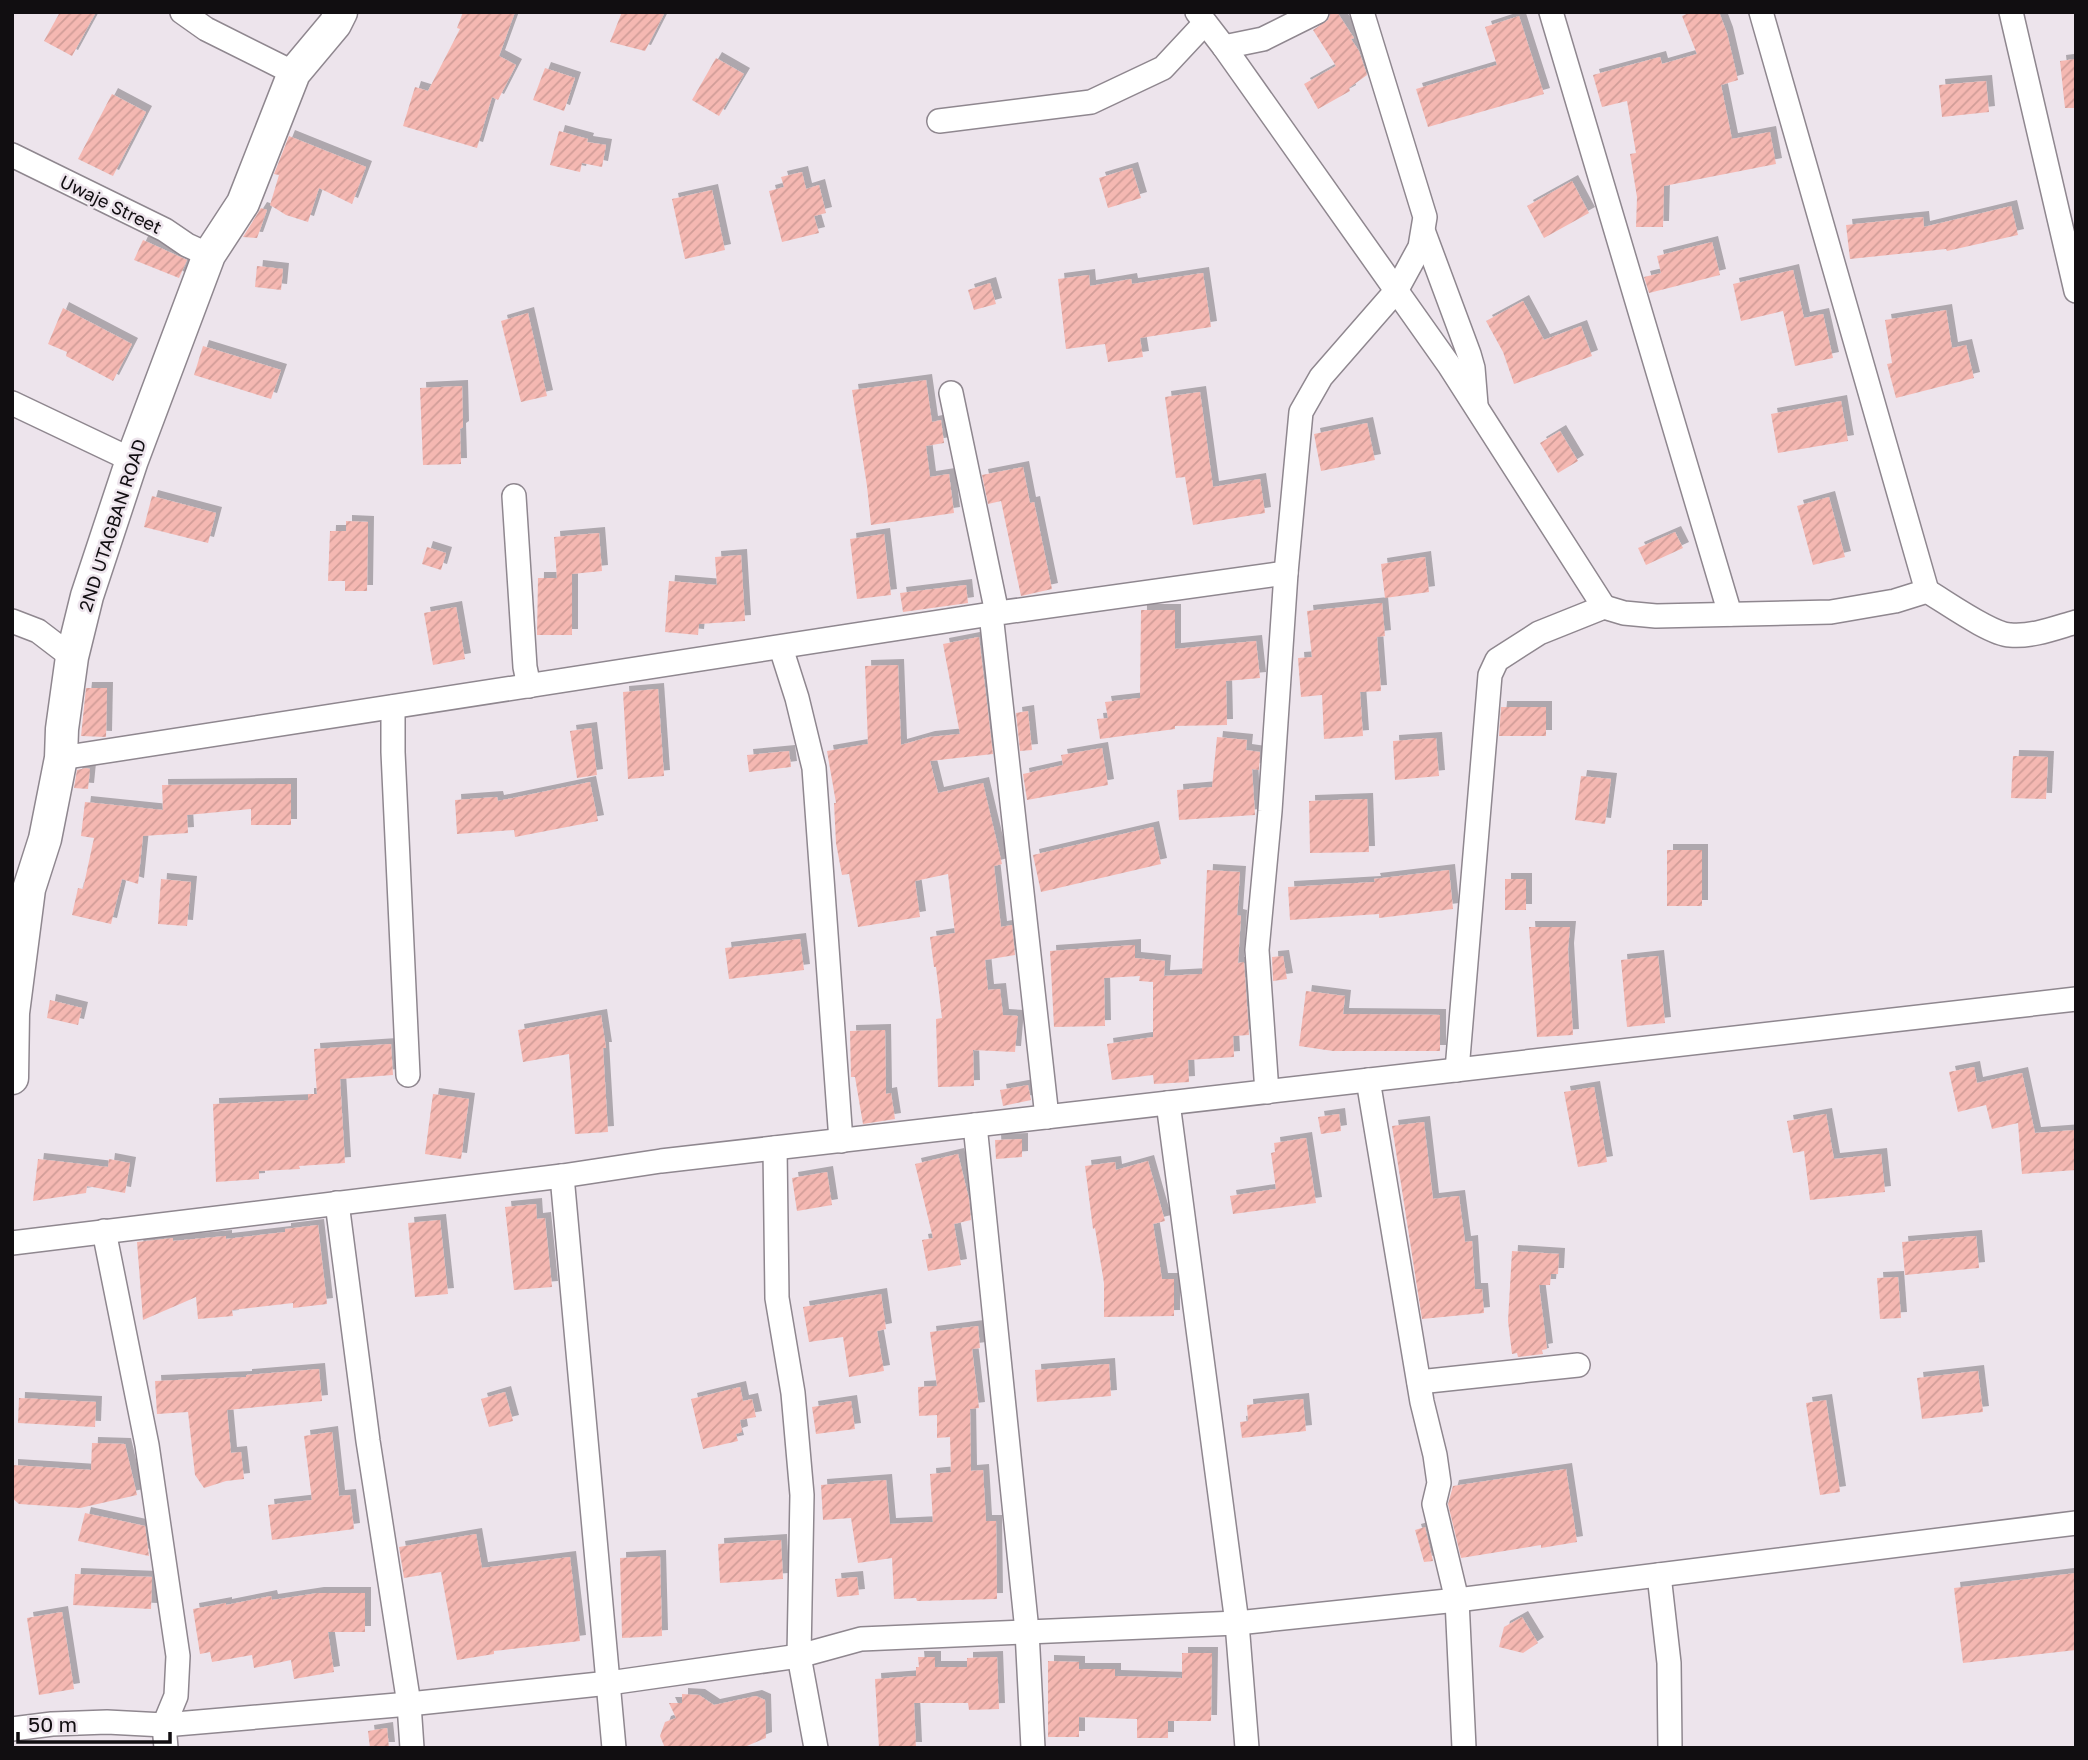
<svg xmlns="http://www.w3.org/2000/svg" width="2088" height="1760" font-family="'Golos Text',sans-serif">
<defs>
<pattern id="building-hatch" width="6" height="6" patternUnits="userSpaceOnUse" patternTransform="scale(1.75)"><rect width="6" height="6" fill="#f5b8b2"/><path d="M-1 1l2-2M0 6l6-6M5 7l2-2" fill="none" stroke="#d19d98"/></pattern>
<filter id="shadow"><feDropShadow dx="6" dy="-6" stdDeviation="0" flood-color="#0004"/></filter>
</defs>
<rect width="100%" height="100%" fill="#ede4ec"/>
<g fill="url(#building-hatch)" filter="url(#shadow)">
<polygon points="60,12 96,12 72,56 44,41"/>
<polygon points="463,12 515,12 499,56 516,65 498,100 492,97 477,148 403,126 415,87 428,91 460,29 457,28"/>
<polygon points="622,12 665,12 645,51 610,42"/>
<polygon points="1331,12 1337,12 1354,38 1351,39 1359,51 1367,75 1349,88 1350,91 1318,109 1304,84 1336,66 1313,30 1328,20"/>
<polygon points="1691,12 1719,12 1727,33 1738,80 1721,85 1732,139 1770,132 1776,164 1664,186 1663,227 1636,227 1637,197 1630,154 1636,153 1627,101 1602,107 1593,75 1660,57 1662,64 1697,54 1682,16"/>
<polygon points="1519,16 1544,94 1428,127 1416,89 1497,65 1485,27"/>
<polygon points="716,58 744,74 719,116 692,100"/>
<polygon points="2076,59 2076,108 2065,108 2060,61"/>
<polygon points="545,68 575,78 564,111 533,100"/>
<polygon points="1986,81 1989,112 1942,117 1939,85"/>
<polygon points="112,94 146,112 113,176 78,159"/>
<polygon points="559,131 588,139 587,142 606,145 602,167 582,163 580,172 550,165"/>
<polygon points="289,136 366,167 352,204 319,188 308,222 286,215 270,205 279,175 274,174"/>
<polygon points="1132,168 1141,198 1108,208 1099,178"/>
<polygon points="802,172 806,189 819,185 826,213 814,216 819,233 782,242 769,191 784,187 781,177"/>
<polygon points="1572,181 1589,213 1544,238 1527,206"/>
<polygon points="712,190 725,250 685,259 672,199"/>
<polygon points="2011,206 2018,235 1947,251 1946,249 1850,259 1846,225 1923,217 1924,227"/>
<polygon points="261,208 267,210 257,238 243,237"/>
<polygon points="143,240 187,260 179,278 134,260"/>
<polygon points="1712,242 1720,275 1649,293 1644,277 1661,273 1657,256"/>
<polygon points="257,266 283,269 281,290 255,287"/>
<polygon points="1793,270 1804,318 1823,314 1833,358 1795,366 1783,311 1741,321 1733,284"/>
<polygon points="1203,273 1211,327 1140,338 1143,357 1108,362 1105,344 1066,349 1058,279 1089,275 1090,286 1131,279 1132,284"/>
<polygon points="990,283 996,304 974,310 968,290"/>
<polygon points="1523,301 1544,340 1581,326 1592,356 1514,384 1503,352 1486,321"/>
<polygon points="63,308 132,344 113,381 66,356 67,352 48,344"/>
<polygon points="1946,310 1952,348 1966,345 1974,378 1896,398 1887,364 1892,363 1885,320"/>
<polygon points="528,313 547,396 521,402 501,321"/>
<polygon points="203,346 281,370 271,399 194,375"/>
<polygon points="926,380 932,422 941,420 944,443 926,446 930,477 949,474 954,513 871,525 867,486 852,390"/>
<polygon points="462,386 463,427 460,429 461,464 423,465 420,388"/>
<polygon points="1200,392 1213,487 1260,479 1265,513 1193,525 1185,477 1176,478 1165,397"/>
<polygon points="1841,401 1848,441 1778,453 1771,414"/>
<polygon points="1367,423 1375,460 1321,471 1314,434"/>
<polygon points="1560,431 1578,461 1558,473 1540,443"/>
<polygon points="1023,467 1030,503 1034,502 1052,589 1021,596 1001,501 988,504 982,475"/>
<polygon points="152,496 216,513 208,543 144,527"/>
<polygon points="1829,497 1845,557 1813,565 1797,506"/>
<polygon points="346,521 368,522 367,591 345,591 345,581 328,581 330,531 346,531"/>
<polygon points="1675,532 1683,548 1646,565 1638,548"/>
<polygon points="599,533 602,571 572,574 572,635 537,635 538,578 557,578 554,537"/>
<polygon points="884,534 891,595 857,599 850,539"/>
<polygon points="427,547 446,553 441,570 422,564"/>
<polygon points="741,555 745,621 699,624 698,635 665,632 669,581 717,585 715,557"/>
<polygon points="1425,557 1429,592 1385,598 1381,564"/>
<polygon points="966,585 968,603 903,612 900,593"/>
<polygon points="1382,603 1385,636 1377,637 1381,691 1360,692 1363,736 1324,739 1322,695 1301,697 1298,658 1312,657 1307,611"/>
<polygon points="456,607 465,659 433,665 424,613"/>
<polygon points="1141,610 1175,610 1175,649 1256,641 1260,678 1226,681 1227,725 1175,726 1175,729 1100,739 1097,719 1108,718 1105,702 1140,698"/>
<polygon points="979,637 993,754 930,761 938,793 983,783 1002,864 994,866 1001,927 1012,925 1015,955 985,960 988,990 1000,989 1003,1015 1018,1016 1015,1052 973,1050 974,1086 938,1087 936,1019 942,1018 936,967 934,967 930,937 955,933 948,874 915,881 920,917 858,927 849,874 842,875 836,843 834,803 836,803 827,751 868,744 865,666 898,665 901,745 929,737 960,734 943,644"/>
<polygon points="86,688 107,688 106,737 81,736"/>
<polygon points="658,689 664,776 628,779 623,692"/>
<polygon points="1501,707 1546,707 1546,736 1499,736"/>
<polygon points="1028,711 1032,750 1020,751 1016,713"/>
<polygon points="591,728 597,775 577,778 570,731"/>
<polygon points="1217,737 1247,740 1246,750 1260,752 1259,770 1252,769 1255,815 1179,820 1177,790 1212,787"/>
<polygon points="1436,738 1439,776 1395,780 1393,741"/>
<polygon points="1102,748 1108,785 1027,800 1023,774 1063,765 1061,755"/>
<polygon points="789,751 791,767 749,772 747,755"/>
<polygon points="2013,756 2048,757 2046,799 2011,798"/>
<polygon points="86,768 90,769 88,789 74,788 77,770"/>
<polygon points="1581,776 1611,779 1605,824 1575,820"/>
<polygon points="590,782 598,821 515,837 514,830 457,834 455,800 497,797 498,801"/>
<polygon points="291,784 291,825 251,825 251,809 187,815 188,833 143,836 138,884 122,879 111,924 72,915 78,888 83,889 94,838 81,836 85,802 163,810 162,785"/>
<polygon points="1367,799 1369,852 1310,853 1309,801"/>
<polygon points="1153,827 1161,864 1041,892 1033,855"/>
<rect x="1667" y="850" width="35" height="56"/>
<polygon points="1207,870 1240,872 1237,915 1241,916 1238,963 1244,962 1249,1035 1233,1036 1234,1057 1188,1060 1189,1082 1154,1084 1153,1075 1112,1080 1107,1044 1153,1037 1153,982 1139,981 1140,976 1104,978 1105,1026 1054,1027 1050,951 1135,945 1135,958 1165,961 1164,976 1202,974"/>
<polygon points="1449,870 1453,909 1379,918 1379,914 1290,920 1288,887 1375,882 1374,879"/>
<polygon points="161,879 191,882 187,926 158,924"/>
<rect x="1505" y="879" width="21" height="31"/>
<polygon points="1529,927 1570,927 1568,949 1573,1035 1537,1037"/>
<polygon points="800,939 804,970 729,979 725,948"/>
<polygon points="1283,956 1287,979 1273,981 1272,957"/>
<polygon points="1658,956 1665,1023 1627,1027 1621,960"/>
<polygon points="1306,991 1345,996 1343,1014 1440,1015 1440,1051 1333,1051 1299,1046"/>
<polygon points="50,1000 82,1008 78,1025 47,1018"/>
<polygon points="601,1015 606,1048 603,1048 608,1132 575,1134 569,1054 523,1062 518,1030"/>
<polygon points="885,1030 886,1094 891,1093 895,1119 863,1124 855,1077 851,1077 850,1031"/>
<polygon points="391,1044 393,1075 340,1079 345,1163 299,1166 300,1169 259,1171 259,1179 216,1182 213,1104 308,1100 308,1094 317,1094 314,1049"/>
<polygon points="1974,1067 1977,1083 2022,1073 2035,1133 2076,1130 2076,1170 2022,1174 2018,1123 1992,1129 1986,1105 1958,1112 1949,1072"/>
<polygon points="1028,1085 1031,1100 1003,1106 1000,1090"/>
<polygon points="1594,1087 1607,1162 1578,1167 1564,1092"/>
<polygon points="433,1094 469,1099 461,1159 425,1154"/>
<polygon points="1339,1114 1341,1131 1321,1134 1318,1117"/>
<polygon points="1826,1114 1834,1159 1881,1154 1885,1192 1810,1200 1804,1151 1793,1153 1787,1121"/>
<polygon points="1424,1122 1433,1199 1459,1196 1465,1242 1472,1241 1475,1289 1482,1289 1484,1313 1422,1319 1392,1126"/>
<polygon points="1306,1138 1316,1203 1233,1214 1230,1196 1276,1189 1271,1153 1275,1152 1274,1143"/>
<polygon points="1022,1139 1022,1157 996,1159 995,1140"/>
<polygon points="958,1154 969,1199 971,1220 954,1224 961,1265 928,1271 922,1240 933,1238 915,1164"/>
<polygon points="38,1159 108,1167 109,1159 130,1163 125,1193 87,1186 86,1193 33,1201"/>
<polygon points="1148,1161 1165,1221 1153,1224 1162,1279 1174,1279 1174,1316 1104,1317 1104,1283 1095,1228 1093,1229 1085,1166 1115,1162 1116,1170"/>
<polygon points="827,1172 832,1205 797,1211 792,1178"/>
<polygon points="536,1204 537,1219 545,1218 552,1287 514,1290 505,1207"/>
<polygon points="440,1220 448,1294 415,1297 408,1223"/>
<polygon points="318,1225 327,1304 293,1308 293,1303 232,1310 233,1316 198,1319 196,1297 143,1320 137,1242 173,1238 173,1241 226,1236 226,1239 285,1232 285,1229"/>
<polygon points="1976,1236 1979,1268 1905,1275 1902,1242"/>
<polygon points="1512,1251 1559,1254 1558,1274 1551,1274 1550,1285 1539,1285 1547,1349 1542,1350 1543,1354 1518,1357 1517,1353 1512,1354 1508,1321"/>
<polygon points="1898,1277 1901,1318 1880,1319 1877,1278"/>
<polygon points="881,1294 886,1329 877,1331 884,1371 849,1377 843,1337 809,1342 803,1307"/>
<polygon points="978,1326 980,1348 972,1349 979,1408 970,1409 971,1471 983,1470 986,1521 996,1521 997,1599 917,1601 916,1598 894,1599 892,1558 858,1563 851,1518 823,1520 821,1485 886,1480 890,1524 933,1522 930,1474 951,1472 950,1437 937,1438 937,1415 919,1416 918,1387 937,1386 930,1332"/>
<polygon points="1109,1364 1111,1396 1037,1402 1035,1370"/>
<polygon points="319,1369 322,1401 227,1410 231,1453 241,1452 244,1479 226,1481 204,1488 195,1475 188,1412 157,1414 155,1381 246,1377 246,1375"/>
<polygon points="1978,1371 1983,1412 1922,1419 1917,1378"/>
<polygon points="740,1387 743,1401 752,1399 756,1417 740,1420 742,1432 736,1434 738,1441 703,1449 691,1399"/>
<polygon points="505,1392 513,1421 489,1427 481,1399"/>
<polygon points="19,1398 96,1402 95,1427 18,1423"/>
<polygon points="1303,1399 1306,1431 1242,1438 1240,1422 1248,1421 1247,1405"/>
<polygon points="1826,1400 1840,1492 1820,1495 1806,1403"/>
<polygon points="851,1401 855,1429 816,1434 812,1407"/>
<polygon points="332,1432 339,1496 350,1495 354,1529 272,1540 268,1505 312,1500 304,1436"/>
<polygon points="92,1443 125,1444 137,1495 80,1508 19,1504 12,1498 12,1465 91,1470"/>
<polygon points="1566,1469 1577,1542 1541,1548 1541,1545 1461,1558 1448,1504 1453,1486"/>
<polygon points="85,1513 145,1526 149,1556 78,1541"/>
<polygon points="1425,1527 1433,1561 1424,1562 1415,1530"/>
<polygon points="476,1534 482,1568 570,1557 580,1641 494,1651 494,1654 457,1660 441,1572 404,1578 399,1547"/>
<polygon points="781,1540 783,1579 720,1583 718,1544"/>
<polygon points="660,1556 662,1636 622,1638 620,1558"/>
<polygon points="2076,1573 2076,1650 1963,1663 1954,1588"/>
<polygon points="75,1574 152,1577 151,1609 73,1605"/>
<polygon points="857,1577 859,1595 837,1597 835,1579"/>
<polygon points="318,1593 365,1593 365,1632 328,1632 334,1672 294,1679 291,1660 254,1668 252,1655 212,1662 210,1652 200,1654 193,1609 226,1603 226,1605 271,1596 272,1600"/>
<polygon points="62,1612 74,1689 39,1695 27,1618"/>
<polygon points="1522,1617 1538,1643 1523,1653 1499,1647 1504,1627"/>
<polygon points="1182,1653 1212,1653 1211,1721 1168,1721 1168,1738 1137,1738 1137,1719 1079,1717 1079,1737 1048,1737 1048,1661 1079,1662 1079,1669 1115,1669 1115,1676 1182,1678"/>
<polygon points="918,1657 935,1657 935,1667 967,1667 967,1658 997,1657 999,1709 969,1710 968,1703 914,1703 916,1748 879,1748 875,1679 916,1676 916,1667 919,1667"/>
<polygon points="682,1694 699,1695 714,1705 756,1696 765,1700 766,1738 742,1748 665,1748 660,1736 665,1722 676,1718 669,1703 682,1703"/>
<polygon points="387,1728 389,1748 370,1748 368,1731"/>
</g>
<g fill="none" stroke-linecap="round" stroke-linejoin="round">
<defs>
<g id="street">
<polyline points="182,12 206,29 294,73"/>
<polyline points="1197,12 1224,47 1449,365 1604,607"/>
<polyline points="1551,12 1730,614"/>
<polyline points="1761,12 1927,591"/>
<polyline points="2011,12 2076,291"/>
<polyline points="1224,47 1263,39 1317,12"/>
<polyline points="939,121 1091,102 1163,68 1205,23"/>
<polyline points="12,155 165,230 187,245 209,255"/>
<polyline points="1424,233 1469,354 1473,368 1476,405"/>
<polyline points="951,393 997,613"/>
<polyline points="12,403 132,460"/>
<polyline points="514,496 525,667 529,686"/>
<polyline points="12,621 38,631 72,657"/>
<polyline points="781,648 797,698 814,768 841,1141"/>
<polyline points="393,707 393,752 408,1075"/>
<polyline points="61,758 991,614"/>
<path d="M 1457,1070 L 1490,675 L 1497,660 L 1539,633 L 1604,607 L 1624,613 L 1656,616 L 1831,612 L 1895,601 L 1927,591 C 1946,602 1990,634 2010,635 C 2032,637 2055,628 2076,622"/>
<polyline points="1368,1080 1422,1402 1435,1455 1439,1483 1434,1504 1457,1600 1464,1748"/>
<polyline points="1267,1092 1257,950 1270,811 1286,573 1301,412 1321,377 1396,291 1420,247 1425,217 1362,12"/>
<polyline points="1168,1103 1237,1623 1247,1748"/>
<polyline points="1047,1117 991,614 1286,573"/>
<polyline points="975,1125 1027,1631 1033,1748"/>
<polyline points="775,1148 777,1298 793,1393 802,1495 799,1656 816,1748"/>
<polyline points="562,1176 614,1748"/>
<polyline points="337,1203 368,1441 409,1704 412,1748"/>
<polyline points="104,1231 147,1445 178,1656 176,1696 164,1725 166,1748"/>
<polyline points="12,1243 562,1176 661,1161 2076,999"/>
<polyline points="1419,1382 1578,1365"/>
<polyline points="1659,1575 1669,1663 1670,1748"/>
<polyline points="12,1729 52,1724 107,1722 164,1725 409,1704 609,1683 799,1656 861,1639 1237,1623 1457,1600 2076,1523"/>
</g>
<polyline id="secondary" points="12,1078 13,1013 29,889 45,839 61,758 62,729 72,657 87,596 132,460 209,255 243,203 294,73 335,24 341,12"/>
</defs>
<use href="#street" stroke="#8f878f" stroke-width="26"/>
<use href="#secondary" stroke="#8f878f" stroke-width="35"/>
<use href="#street" stroke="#fff" stroke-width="23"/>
<use href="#secondary" stroke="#fff" stroke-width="32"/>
</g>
<g text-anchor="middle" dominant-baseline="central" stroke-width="5" stroke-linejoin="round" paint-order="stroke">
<g font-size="18" fill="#110e11" stroke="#ede4ec">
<text transform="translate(111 204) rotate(26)">Uwaje Street</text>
<text transform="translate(112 525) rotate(-72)">2ND UTAGBAN ROAD</text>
</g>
</g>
<rect width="2088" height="1760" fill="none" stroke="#110e11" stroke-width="28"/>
<path d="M18 1732v10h152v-10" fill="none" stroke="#110e11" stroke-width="3.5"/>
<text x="28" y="1732" font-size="21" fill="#110e11" stroke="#ede4ec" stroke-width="5" paint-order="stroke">50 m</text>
</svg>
